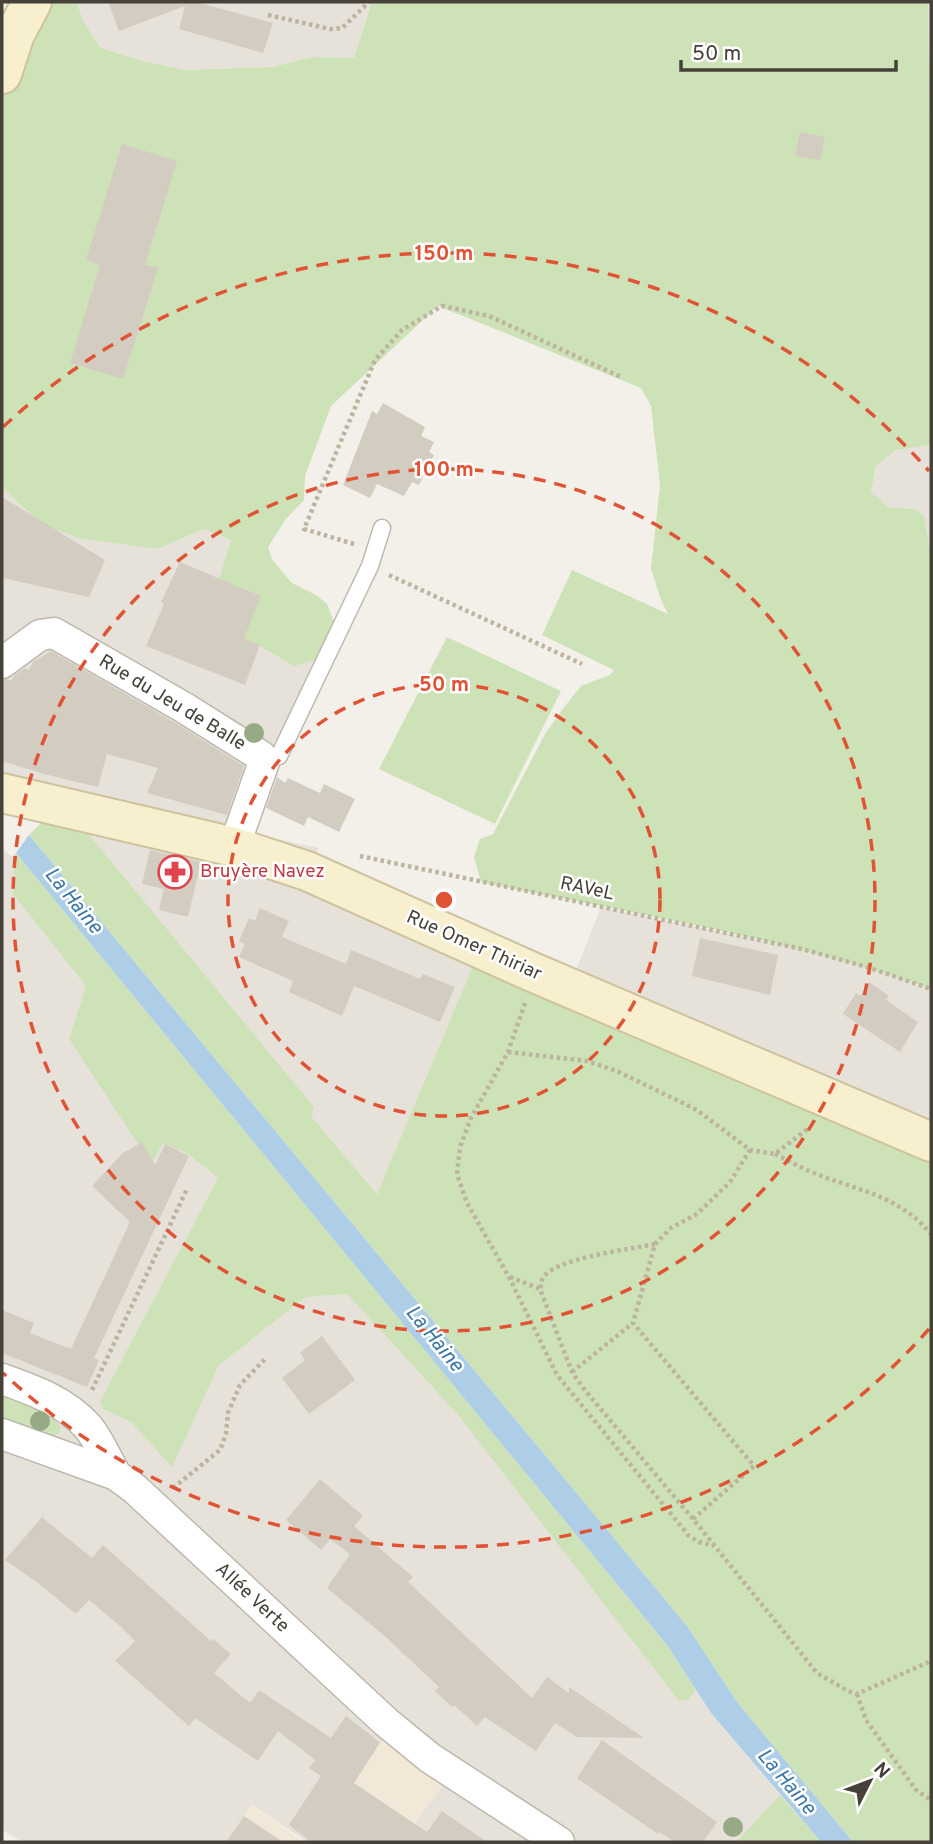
<svg xmlns="http://www.w3.org/2000/svg" width="933" height="1844" font-family="Overpass,sans-serif">
<rect width="100%" height="100%" fill="#f3f0ea"/>
<g fill="#e6e2d9">
<polygon points="77,2 372,2 354,58 313,57 272,67 185,70 143,61 101,48 83,21"/>
<polygon points="928,2 931,2 931,190"/>
<polygon points="931,445 931,556 924,516 914,509 888,507 871,492 876,466 896,450"/>
<polygon points="2,487 41,524 158,549 203,529 231,540 216,589 294,666 326,657 235,846 264,836 319,848 307,871 480,949 377,1194 311,1116 66,807 2,793 2,678 14,663 2,656"/>
<polygon points="2,850 14,857 13,894 87,986 153,1164 163,1143 188,1154 218,1178 100,1401 103,1409 131,1422 172,1466 219,1365 306,1297 347,1294 459,1416 688,1700 696,1690 711,1713 780,1795 736,1842 575,1842 460,1777 548,1842 402,1842 413,1827 392,1727 307,1842 252,1805 226,1842 23,1842 2,1830"/>
<polygon points="601,907 802,949 867,967 931,989 931,1142 569,988"/>
</g>
<g fill="#f2e8d8">
<polygon points="392,1726 452,1772 402,1842 307,1842"/>
<polygon points="251,1805 304,1842 226,1842"/>
</g>
<g fill="#cee2b8">
<path d="M 32,2 L 77,2 L 83,21 L 101,48 L 143,61 L 185,70 L 272,67 L 313,57 L 354,58 L 372,2 L 928,2 L 931,190 L 931,445 L 896,450 L 876,466 L 871,492 L 888,507 L 914,509 L 924,516 L 931,556 L 931,989 C 786,938 632,913 481,882 L 474,857 L 480,839 L 493,834 L 545,734 L 565,706 L 581,686 L 610,675 L 614,670 L 542,635 L 572,570 L 668,614 L 661,600 L 651,569 L 660,485 L 651,406 L 641,388 L 438,306 L 331,406 L 305,476 L 304,500 L 286,519 L 268,547 L 272,559 L 292,583 L 316,595 L 327,604 L 338,632 L 326,657 L 294,666 L 212,618 L 216,589 L 231,540 L 203,529 L 158,549 L 78,538 L 41,524 L 2,487 L 2,74 Z"/>
<polygon points="447,637 561,691 495,824 379,769"/>
<polygon points="58,806 66,807 314,1107 311,1116 377,1194 480,949 931,1142 931,1842 853,1842 737,1702 687,1626 29,835"/>
<polygon points="16,853 667,1645 696,1690 688,1700 679,1701 459,1416 347,1294 306,1297 219,1365 172,1467 131,1422 103,1409 100,1401 218,1178 188,1154 163,1143 152,1165 69,1039 86,986 13,894 14,857"/>
<polygon points="2,1392 46,1410 60,1426 60,1433 52,1436 2,1420"/>
<polygon points="780,1795 821,1842 736,1842"/>
</g>
<polygon fill="#aecee8" points="29,835 687,1626 737,1702 853,1842 821,1842 711,1713 667,1645 16,853"/>
<g fill="#d3ccc1">
<polygon points="108,2 196,2 273,23 263,53 179,29 185,6 119,31"/>
<polygon points="800,132 825,137 820,160 795,156"/>
<polygon points="122,144 177,161 145,265 158,268 123,379 70,363 100,265 86,260"/>
<polygon points="383,403 425,427 421,436 434,442 429,452 434,455 419,485 412,482 404,496 377,484 370,498 343,485 372,411 377,414"/>
<polygon points="2,497 105,560 89,597 2,578"/>
<polygon points="180,562 261,596 244,638 260,645 245,685 146,646 164,604 161,602"/>
<polygon points="51,651 174,722 244,766 227,815 147,793 158,768 107,754 98,787 44,774 2,761 2,680 7,679 11,681 15,675 25,668 29,670 33,662"/>
<polygon points="277,777 285,783 288,778 320,793 324,784 355,799 339,832 308,817 304,826 266,808"/>
<polygon points="150,850 201,862 188,917 159,910 164,889 142,884"/>
<polygon points="260,908 289,921 282,937 346,964 351,950 420,979 423,974 455,987 440,1022 354,986 342,1016 289,992 293,981 239,957 245,944 239,941 249,918 255,921"/>
<polygon points="700,938 778,955 770,995 692,976"/>
<polygon points="869,982 889,996 886,1000 918,1022 900,1052 843,1014 856,993 860,996"/>
<polygon points="142,1142 155,1165 165,1144 189,1156 94,1358 99,1360 87,1387 2,1353 2,1310 34,1323 30,1333 71,1349 130,1222 92,1186 123,1153"/>
<polygon points="322,1336 355,1380 309,1414 282,1378 305,1360 300,1353"/>
<polygon points="320,1479 363,1516 354,1526 413,1577 408,1582 532,1698 547,1677 569,1693 569,1687 644,1738 577,1737 555,1723 536,1751 485,1717 477,1726 454,1705 452,1707 435,1691 439,1687 388,1639 327,1588 350,1554 330,1539 321,1550 286,1520"/>
<polygon points="42,1517 92,1558 103,1545 211,1641 213,1639 231,1654 214,1673 250,1703 259,1690 331,1738 346,1716 372,1736 380,1743 354,1783 427,1832 442,1811 487,1842 311,1842 289,1825 321,1776 309,1768 315,1760 278,1731 258,1761 195,1718 189,1726 115,1661 135,1641 120,1626 89,1600 76,1614 38,1583 5,1560"/>
<polygon points="602,1740 717,1822 703,1842 675,1842 659,1832 658,1834 577,1778"/>
<polygon points="244,1816 283,1842 226,1842"/>
</g>
<g fill="none" stroke-linecap="round" stroke-linejoin="round">
<defs>
<polyline id="lane" points="264,762 279,756 370,566 382,528"/>
<g id="street">
<polyline points="2,663 40,635 54,633 183,707 261,756 264,762 234,847"/>
<path d="M 2,1379 C 33,1390 65,1401 88,1427 C 99,1440 107,1460 116,1475"/>
<polyline points="2,1434 116,1475 135,1489 386,1722 430,1758 559,1842"/>
</g>
<g id="secondary">
<polyline points="2,74 15,34 32,2"/>
<polyline points="2,793 234,847 307,871 530,971 931,1142"/>
</g>
</defs>
<use href="#lane" stroke="#bdb8ad" stroke-width="19"/>
<use href="#street" stroke="#bdb8ad" stroke-width="33"/>
<use href="#secondary" stroke="#cdc39f" stroke-width="42"/>
<g stroke="#bdb4a0" stroke-width="4.5" stroke-dasharray="3.5 3.5" stroke-linecap="butt">
<polyline points="268,15 330,29 342,28 369,2"/>
<polyline points="354,544 304,529 375,360 402,330 442,306 489,316 621,377"/>
<polyline points="389,575 582,664"/>
<polyline points="360,856 802,949 867,967 931,989"/>
<polyline points="525,1003 508,1052 471,1118 460,1147 457,1174 467,1203 509,1277 557,1375 689,1536 699,1542 714,1546"/>
<polyline points="508,1052 587,1061 619,1072 697,1110 750,1150 775,1154 810,1127"/>
<path d="M 775,1154 C 786,1159 797,1166 809,1171 C 854,1190 898,1194 931,1234"/>
<path d="M 655,1244 C 632,1249 554,1258 543,1278 C 541,1281 541,1285 540,1289 L 572,1372 L 584,1389 L 693,1519 L 817,1673 L 848,1691 L 857,1694 L 931,1661"/>
<polyline points="510,1277 540,1289"/>
<polyline points="572,1372 633,1323"/>
<polyline points="92,1390 187,1189"/>
<polyline points="173,1488 220,1450 226,1434 228,1413 240,1385 267,1357"/>
<polyline points="693,1519 754,1466 633,1323 655,1244 671,1228 697,1214 730,1182 750,1150"/>
<polyline points="857,1694 866,1720 916,1790 931,1800"/>
</g>
<use href="#lane" stroke="#fff" stroke-width="16"/>
<use href="#street" stroke="#fff" stroke-width="30"/>
<use href="#secondary" stroke="#f8efcf" stroke-width="38"/>
</g>
<g fill="#95aa85">
<circle cx="254" cy="733" r="10"/>
<circle cx="40" cy="1421" r="10"/>
<circle cx="733" cy="1827" r="10"/>
</g>
<g fill="none" stroke="#e05334" stroke-width="3.5" stroke-dasharray="12 9">
<circle cx="444" cy="900" r="216"/>
<circle cx="444" cy="900" r="431"/>
<path d="M929 1329A647 647 0 0 1 3 1373M3 427A647 647 0 0 1 929 471"/>
</g>
<defs>
<symbol id="pharmacy-ring" viewBox="-11 -11 22 22"><circle r="9.5" fill="#fff" stroke="#e0444e" stroke-width="1.5"/><path d="M-2-6h4v4h4v4h-4v4h-4v-4h-4v-4h4Z" fill="#e0444e"/></symbol>
</defs>
<g fill-rule="evenodd">
<use href="#pharmacy-ring" x="156" y="853" width="38" height="38"/>
</g>
<g text-anchor="middle" dominant-baseline="central" stroke-width="5" stroke-linejoin="round" paint-order="stroke">
<g font-size="19" fill="#464139" stroke="#fff">
<text transform="translate(172 703) rotate(31)">Rue du Jeu de Balle</text>
<text transform="translate(587 889) rotate(12)">RAVeL</text>
<text transform="translate(474 946) rotate(24)">Rue Omer Thiriar</text>
<text transform="translate(252 1598) rotate(43)">Allée Verte</text>
</g>
<g font-size="19" fill="#be3a42" stroke="#fff" text-anchor="start">
<text x="200" y="872">Bruyère Navez</text>
</g>
<g font-size="21" font-style="italic" fill="#3e77a5" stroke="#fff">
<text transform="translate(73 901) rotate(51)">La Haine</text>
<text transform="translate(434 1339) rotate(51)">La Haine</text>
<text transform="translate(786 1782) rotate(50)">La Haine</text>
</g>
</g>
<circle cx="444" cy="900" r="10" fill="#e05334" stroke="#fff" stroke-width="3.5"/>
<g font-size="21" text-anchor="middle" font-weight="bold" fill="#e05334" stroke="#fff" stroke-width="5" stroke-linejoin="round" paint-order="stroke">
<text x="444" y="260">150 m</text>
<text x="444" y="476">100 m</text>
<text x="444" y="691">50 m</text>
</g>
<rect width="933" height="1844" fill="none" stroke="#464139" stroke-width="7"/>
<g transform="translate(870 1781) rotate(48)" stroke="#ffffff" stroke-width="5" paint-order="stroke">
<path d="M0-5L12 26L0 18L-12 26Z" fill="#464139"/>
<text y="-10" font-size="19" font-weight="bold" text-anchor="middle" fill="#464139">N</text>
</g>
<path d="M681 60v10h215v-10" fill="none" stroke="#464139" stroke-width="3.5"/>
<text x="692" y="60" font-size="21" fill="#464139" stroke="#ffffff" stroke-width="5" paint-order="stroke">50 m</text>
</svg>
